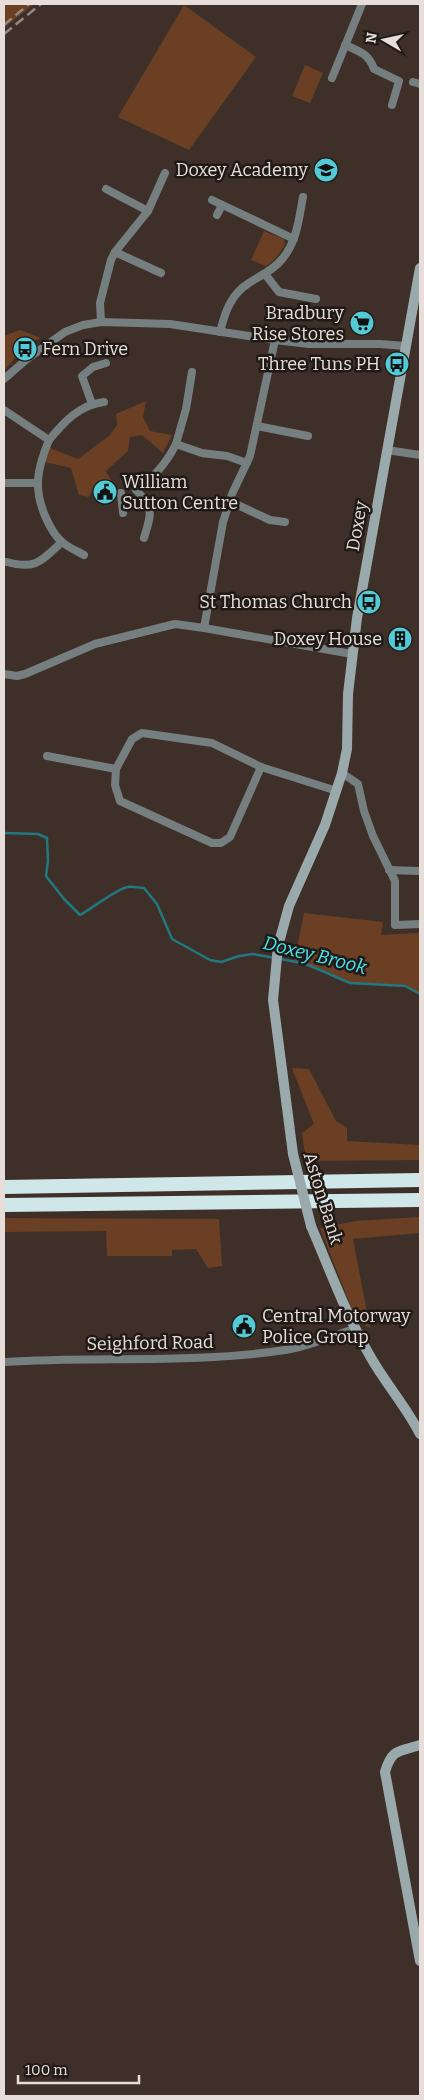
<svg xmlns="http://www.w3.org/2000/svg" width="424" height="2100" font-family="Bitter,serif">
<rect width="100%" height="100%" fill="#3e3028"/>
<g fill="#6a3f24">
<polygon points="4,4 34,4 4,28"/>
<polygon points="184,5 256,57 189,150 118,117"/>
<polygon points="305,65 323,73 310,103 292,96"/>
<polygon points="264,231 284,239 285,245 276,258 266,266 251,260"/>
<polygon points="20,330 41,338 28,343 4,371 4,336"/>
<polygon points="146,401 143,417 150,431 172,435 163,453 142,435 130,437 128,451 106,471 113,484 94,486 89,497 79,495 71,468 45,462 50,448 78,459 110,435 117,425 116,414"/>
<polygon points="304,913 383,922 381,935 420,933 420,994 405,986 350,983 306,964 294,962"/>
<polygon points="292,1068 309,1069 336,1121 347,1128 347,1141 420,1145 420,1160 306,1161 302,1133 314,1124"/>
<polygon points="420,1217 420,1233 353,1239 370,1328 357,1322 320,1228 355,1221"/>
<polygon points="4,1218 219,1219 222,1266 208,1268 196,1249 172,1250 172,1256 107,1256 106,1231 4,1232"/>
</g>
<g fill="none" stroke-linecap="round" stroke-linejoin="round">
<g stroke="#227880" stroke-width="2.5">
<path d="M 4,833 L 38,834 L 47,838 L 48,861 L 46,876 L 64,899 L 80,915 C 93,908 116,889 128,887 C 133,886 139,888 144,888 L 157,904 L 172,939 L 210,960 L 221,962 L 239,956 L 253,954 L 275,958"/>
<polyline points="281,959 306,964 350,983 405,986 420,994"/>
</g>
<g stroke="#757f80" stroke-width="8">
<path d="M 345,45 C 359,51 369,54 374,69 L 399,81 L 392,105"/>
<polyline points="332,78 362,4"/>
<polyline points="413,82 420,84"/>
<polyline points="106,189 148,211"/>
<polyline points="212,200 294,239"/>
<polyline points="217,215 222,205"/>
<polyline points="115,252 161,273"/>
<polyline points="265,274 279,292 316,299"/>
<polyline points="101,322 100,303 111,260 115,252 148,211 165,173"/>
<path d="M 220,332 C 225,312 231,294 249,283 C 261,275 274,270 283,258 C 297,241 299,218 303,197"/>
<polyline points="4,379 27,359 65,332 83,325 101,322 170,324 275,340 309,344 380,344 405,346"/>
<polyline points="92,404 82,376 93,367 106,363"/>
<path d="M 4,410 L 49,440 C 37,469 33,489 46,518 C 50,527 54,535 61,541 C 67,547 77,551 84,555"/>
<polyline points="257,426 308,436"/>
<path d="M 49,440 C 64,422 79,405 104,402"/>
<polyline points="176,444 186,409 192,372"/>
<polyline points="387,450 420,455"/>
<polyline points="4,483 37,483"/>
<polyline points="121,493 123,513"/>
<polyline points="229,501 270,520 285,522"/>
<path d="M 144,538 C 151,514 155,509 136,490 C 154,477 166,464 176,444 L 202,453 L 227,456 L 247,463"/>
<path d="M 7,562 C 36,570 41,561 62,542"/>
<polyline points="204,628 223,522 232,494 250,456 275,340"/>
<polyline points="4,674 17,676 25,674 95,644 175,624 204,628 352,654"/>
<polyline points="47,756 116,769 132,739 142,733 212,743 261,767 337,791"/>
<polyline points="116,769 115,785 120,801 212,843 221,843 230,837 261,767"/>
<polyline points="342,773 358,784 364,811 373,836 395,881 395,925 420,924"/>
<polyline points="389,870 420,871"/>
<path d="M 4,1362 C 97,1356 192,1364 285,1350 C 308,1347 332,1336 354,1329"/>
</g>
<g stroke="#9aa9ab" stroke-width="10">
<polyline points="293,1154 273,1000 278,946 289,906 325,825 342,773 347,749 348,694 357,618 420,268"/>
<path d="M 311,1226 C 330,1270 346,1315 370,1356 C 385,1383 406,1406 420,1434"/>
<path d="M 420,1745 C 399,1752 392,1748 385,1772 L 420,1961"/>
</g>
<g stroke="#d0e7ea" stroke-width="14">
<polyline points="4,1187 420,1180"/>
<polyline points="4,1205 420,1200"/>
</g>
<g stroke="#948882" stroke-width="2.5" stroke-dasharray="10 5" stroke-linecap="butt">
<polyline points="4,25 29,4"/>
<polyline points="4,34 41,4"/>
</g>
<polyline stroke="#9aa9ab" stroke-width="10" points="293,1154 311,1226"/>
</g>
<defs>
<symbol id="school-disc" viewBox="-11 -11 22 22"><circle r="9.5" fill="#52cbd7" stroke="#201a16"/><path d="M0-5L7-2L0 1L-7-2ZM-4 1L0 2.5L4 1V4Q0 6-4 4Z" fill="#111"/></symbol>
<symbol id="supermarket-disc" viewBox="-11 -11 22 22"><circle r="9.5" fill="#52cbd7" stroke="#201a16"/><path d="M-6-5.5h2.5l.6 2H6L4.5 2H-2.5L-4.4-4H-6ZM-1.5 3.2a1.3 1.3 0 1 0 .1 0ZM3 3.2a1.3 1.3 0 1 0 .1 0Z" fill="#111"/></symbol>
<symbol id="bus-disc" viewBox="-11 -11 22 22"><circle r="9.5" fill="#52cbd7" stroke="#201a16"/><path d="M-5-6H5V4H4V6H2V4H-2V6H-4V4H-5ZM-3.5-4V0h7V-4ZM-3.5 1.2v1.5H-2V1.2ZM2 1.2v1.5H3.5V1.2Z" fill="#111"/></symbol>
<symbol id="civic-disc" viewBox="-11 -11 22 22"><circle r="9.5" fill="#52cbd7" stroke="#201a16"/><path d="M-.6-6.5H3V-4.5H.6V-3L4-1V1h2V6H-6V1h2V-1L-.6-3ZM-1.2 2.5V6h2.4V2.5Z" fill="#111"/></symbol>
<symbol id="building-disc" viewBox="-11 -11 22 22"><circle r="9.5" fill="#52cbd7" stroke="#201a16"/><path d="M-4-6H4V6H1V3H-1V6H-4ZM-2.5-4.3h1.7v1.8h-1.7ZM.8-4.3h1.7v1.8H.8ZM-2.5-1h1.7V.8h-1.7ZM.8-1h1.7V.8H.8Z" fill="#111"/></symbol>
</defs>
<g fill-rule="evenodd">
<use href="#school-disc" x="312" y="156" width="28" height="28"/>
<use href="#supermarket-disc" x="348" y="309" width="28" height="28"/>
<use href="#bus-disc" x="11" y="335" width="28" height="28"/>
<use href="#bus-disc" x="383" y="350" width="28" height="28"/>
<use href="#civic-disc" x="91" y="478" width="28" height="28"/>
<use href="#bus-disc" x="355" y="588" width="28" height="28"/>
<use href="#building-disc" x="386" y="625" width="28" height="28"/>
<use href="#civic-disc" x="230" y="1312" width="28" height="28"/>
</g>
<g text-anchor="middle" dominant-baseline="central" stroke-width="5" stroke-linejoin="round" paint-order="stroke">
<g font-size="18" fill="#e8ded9" stroke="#201a16" text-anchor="end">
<text x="308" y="170">Doxey Academy</text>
<text x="344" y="313">Bradbury<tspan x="344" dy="21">Rise Stores</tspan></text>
<text x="42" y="349" text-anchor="start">Fern Drive</text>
<text x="380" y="364">Three Tuns PH</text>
<text x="122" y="482" text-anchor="start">William<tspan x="122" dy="21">Sutton Centre</tspan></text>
<text x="352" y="602">St Thomas Church</text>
<text x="382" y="639">Doxey House</text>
<text x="262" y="1316" text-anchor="start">Central Motorway<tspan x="262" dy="21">Police Group</tspan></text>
</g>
<g font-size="18" fill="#e8ded9" stroke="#201a16">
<text transform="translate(357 526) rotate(-80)">Doxey</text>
<text transform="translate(323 1198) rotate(73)">Aston Bank</text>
<text transform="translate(150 1343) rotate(-1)">Seighford Road</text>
</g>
<g font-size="19" font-style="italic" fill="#43e4f2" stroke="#201a16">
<text transform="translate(315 955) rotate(14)">Doxey Brook</text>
</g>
</g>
<rect width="424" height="2100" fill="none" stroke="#e8ded9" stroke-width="10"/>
<g transform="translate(384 40) rotate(279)" stroke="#201a16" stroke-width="4" paint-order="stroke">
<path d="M0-4L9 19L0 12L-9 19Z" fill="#e8ded9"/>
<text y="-8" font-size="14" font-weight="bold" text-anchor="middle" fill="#e8ded9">N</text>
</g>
<path d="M18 2075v8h121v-8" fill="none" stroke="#e8ded9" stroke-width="2.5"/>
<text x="25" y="2075" font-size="15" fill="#e8ded9" stroke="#201a16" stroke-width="4" paint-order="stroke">100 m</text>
</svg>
